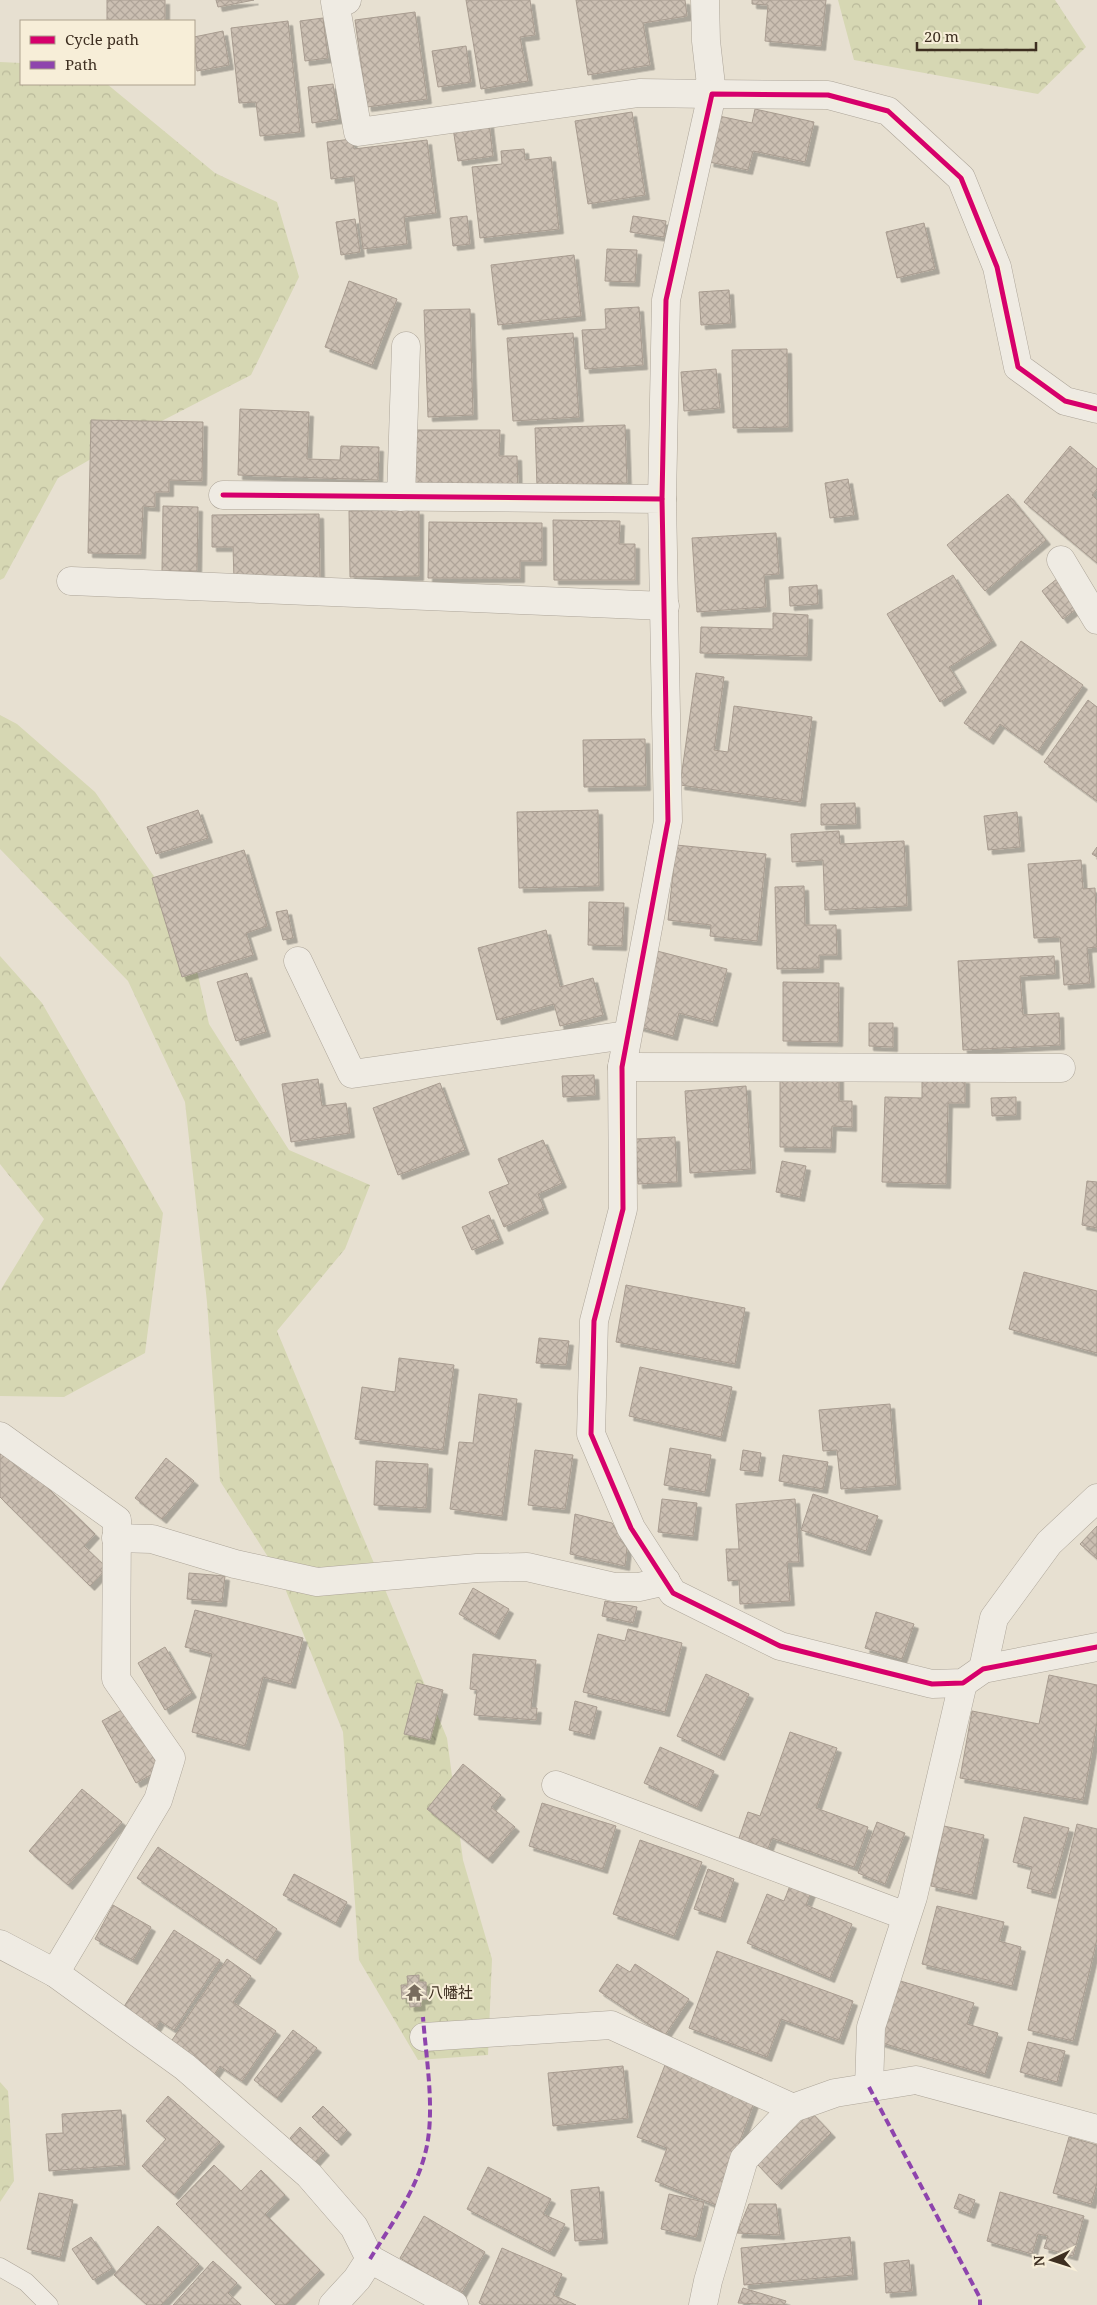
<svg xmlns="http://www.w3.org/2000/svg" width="1097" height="2305" font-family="'Noto Serif','Noto Sans JP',serif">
<defs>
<pattern id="forest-crowns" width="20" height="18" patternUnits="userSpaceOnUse" patternTransform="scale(1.25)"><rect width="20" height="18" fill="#d6d7b3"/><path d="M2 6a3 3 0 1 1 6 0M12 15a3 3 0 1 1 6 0" fill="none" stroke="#b9b99a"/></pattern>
<pattern id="building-cross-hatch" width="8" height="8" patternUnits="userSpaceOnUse" patternTransform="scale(1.25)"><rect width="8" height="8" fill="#cbbfb2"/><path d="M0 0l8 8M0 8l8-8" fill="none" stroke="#afa499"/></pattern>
<filter id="shadow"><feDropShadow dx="4.5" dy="4.5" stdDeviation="0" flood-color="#0004"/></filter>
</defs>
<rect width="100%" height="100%" fill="#e7e0d1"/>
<g fill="url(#forest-crowns)">
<polygon points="838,0 1055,0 1086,47 1038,94 854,60"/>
<polygon points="0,62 21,63 21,84 107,84 215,173 277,202 299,277 251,375 117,444 58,478 4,578 0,580"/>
<polygon points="0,715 17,724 95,792 186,922 209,1024 289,1150 370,1185 345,1249 277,1331 447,1738 463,1860 492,1959 488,2055 418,2060 359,1960 343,1732 280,1576 220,1481 207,1302 185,1102 128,981 0,849"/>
<polygon points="0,956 42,1003 163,1213 145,1353 64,1397 0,1396 0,1291 44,1219 0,1164"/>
<polygon points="0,2082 8,2091 14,2181 0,2202"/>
</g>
<g fill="url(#building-cross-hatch)" stroke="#a89c90" filter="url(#shadow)">
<rect x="107" y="0" width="58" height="21"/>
<polygon points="216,0 254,0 218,7"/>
<polygon points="466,0 530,0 535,35 520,37 528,81 481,89"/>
<polygon points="576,0 685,0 687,16 643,23 650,65 588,75"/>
<polygon points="752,0 826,0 821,46 765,41 768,5 752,4"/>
<polygon points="415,12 427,99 367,107 355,20"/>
<polygon points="323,18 328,58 305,61 300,21"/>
<polygon points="288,21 300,132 260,136 256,102 239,103 231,28"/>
<polygon points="223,31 229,65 197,71 194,37"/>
<polygon points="466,46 471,82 438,87 432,51"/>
<polygon points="333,84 338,119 312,123 308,87"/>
<polygon points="755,109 814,122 805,162 753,151 748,170 709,162 719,116 752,123"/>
<polygon points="632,112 645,195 588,204 575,121"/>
<polygon points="489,123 493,156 458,161 453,128"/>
<polygon points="352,139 354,149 427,140 436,213 404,217 407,244 363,249 354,176 331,179 327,142"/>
<polygon points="524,149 525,160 551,157 559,229 480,238 472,167 502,164 501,151"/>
<polygon points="467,216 470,244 453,246 450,218"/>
<polygon points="633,216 666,221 664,237 630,232"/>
<polygon points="355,219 360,252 341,255 336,222"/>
<polygon points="924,223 935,269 897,278 886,232"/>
<polygon points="607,249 637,250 635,282 605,281"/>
<polygon points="574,255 581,316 498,325 491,265"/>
<polygon points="349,281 397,299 372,365 325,347"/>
<polygon points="729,290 731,323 701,325 699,292"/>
<polygon points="639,307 643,365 585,369 582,330 606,329 605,309"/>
<polygon points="470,309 473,415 428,417 424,310"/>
<polygon points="573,333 579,417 513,421 507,338"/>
<polygon points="787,349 788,427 733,428 732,350"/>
<polygon points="716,369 720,408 684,411 681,372"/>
<polygon points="240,409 309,412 307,459 340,460 341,446 379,447 378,480 238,475"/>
<polygon points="91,420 203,422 202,481 169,480 169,492 155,492 155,507 143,506 141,554 88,553"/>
<polygon points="625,425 627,483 537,486 535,428"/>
<polygon points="412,430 500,430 499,456 517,456 518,492 412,491"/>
<polygon points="1070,446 1097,469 1097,489 1092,495 1097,500 1097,563 1024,502"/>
<polygon points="848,479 854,515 830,518 825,483"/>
<polygon points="1008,494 1046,540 985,591 947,545"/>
<polygon points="163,506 198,507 197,571 162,571"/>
<polygon points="419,510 419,576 350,577 349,511"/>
<polygon points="319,514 320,579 234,580 233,547 212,547 212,515"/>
<polygon points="553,520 620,521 619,544 635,544 635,580 554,580"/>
<polygon points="429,522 542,523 542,561 520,561 520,578 428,578"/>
<polygon points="776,533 779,574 764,575 766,607 697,612 692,538"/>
<polygon points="953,575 992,641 949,667 962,688 940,702 887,614"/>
<polygon points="1058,578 1080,606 1063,619 1042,591"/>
<polygon points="817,585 818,604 790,606 789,587"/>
<polygon points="773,613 808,615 807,656 700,653 701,627 773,629"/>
<polygon points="1021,641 1083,685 1038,751 1000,724 989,740 964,723"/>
<polygon points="696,673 724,677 714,750 728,752 734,706 812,717 801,802 680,785"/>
<polygon points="1088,700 1097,707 1097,801 1044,762"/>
<polygon points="645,739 646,786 584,787 583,740"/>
<polygon points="855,803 856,824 821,825 821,804"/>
<polygon points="198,810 208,838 156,854 147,827"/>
<polygon points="598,810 599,886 519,888 517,812"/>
<polygon points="1017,812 1020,847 988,850 984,816"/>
<polygon points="839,831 840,844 904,841 907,906 825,910 823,860 792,862 791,834"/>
<polygon points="676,845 766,854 757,941 710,936 711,925 668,920"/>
<polygon points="1097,847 1097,857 1092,854"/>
<polygon points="244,850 267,926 246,933 253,955 182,977 152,878"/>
<polygon points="1081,860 1083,889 1095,888 1097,947 1087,948 1090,983 1064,985 1060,937 1034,938 1028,864"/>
<polygon points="804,886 805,925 836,925 837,955 819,955 819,968 777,969 775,887"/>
<polygon points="589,902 624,903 622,946 588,945"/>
<polygon points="287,910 293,938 283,940 276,912"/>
<polygon points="546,930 560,987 593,978 603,1015 560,1026 554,1004 497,1020 478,948"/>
<polygon points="657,951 727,969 713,1022 679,1013 673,1036 637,1026"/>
<polygon points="1054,956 1055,974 1020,976 1023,1015 1059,1013 1060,1045 963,1050 958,961"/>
<polygon points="247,973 266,1032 236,1041 217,982"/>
<polygon points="783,982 839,983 838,1042 783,1041"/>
<polygon points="869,1023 893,1023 893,1047 869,1046"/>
<polygon points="780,1073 839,1074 839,1101 852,1101 852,1127 832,1126 831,1148 780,1147"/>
<polygon points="594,1075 595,1095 563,1097 562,1076"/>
<polygon points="922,1077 965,1079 965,1103 948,1103 946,1184 882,1182 885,1097 922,1098"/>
<polygon points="318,1079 322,1106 346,1103 350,1133 291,1142 282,1084"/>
<polygon points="440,1083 465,1150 398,1175 373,1108"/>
<polygon points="746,1086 751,1169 690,1173 685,1091"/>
<polygon points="1016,1097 1016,1115 992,1116 991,1098"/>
<polygon points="675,1137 677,1182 638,1184 636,1139"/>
<polygon points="543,1140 562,1183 538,1194 544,1209 504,1227 489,1192 509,1184 498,1159"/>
<polygon points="782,1161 806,1166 800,1197 776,1192"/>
<polygon points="1087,1181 1097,1182 1097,1228 1082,1225"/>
<polygon points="489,1215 499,1239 472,1250 462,1227"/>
<polygon points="1024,1272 1097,1291 1097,1353 1009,1329"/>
<polygon points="626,1285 745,1308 735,1364 616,1342"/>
<polygon points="539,1338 569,1341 566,1365 536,1363"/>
<polygon points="399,1358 454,1365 443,1450 355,1439 362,1387 395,1392"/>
<polygon points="640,1367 732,1387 721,1437 629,1416"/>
<polygon points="479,1394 517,1399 502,1516 450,1509 459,1442 473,1443"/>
<polygon points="890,1404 896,1485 841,1489 837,1450 823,1451 819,1410"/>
<polygon points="7,1448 95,1534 84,1546 107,1568 90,1586 0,1497 0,1455"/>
<polygon points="670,1448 711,1455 705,1492 664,1485"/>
<polygon points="535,1450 573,1455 565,1509 528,1505"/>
<polygon points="743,1450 761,1453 758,1472 740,1470"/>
<polygon points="783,1455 828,1462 823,1489 779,1481"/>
<polygon points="166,1458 194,1481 162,1519 135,1498"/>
<polygon points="376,1461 428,1464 426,1508 374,1505"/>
<polygon points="813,1494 878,1516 866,1551 801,1530"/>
<polygon points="662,1499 697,1503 693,1536 658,1532"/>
<polygon points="795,1499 799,1562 787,1562 790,1601 740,1604 739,1580 728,1581 726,1549 739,1549 736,1504"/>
<polygon points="575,1514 612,1523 627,1548 625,1566 570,1554"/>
<polygon points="1097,1526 1097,1559 1080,1544"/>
<polygon points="189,1573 225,1576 222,1602 187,1599"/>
<polygon points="473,1588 509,1609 495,1635 459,1614"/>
<polygon points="605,1601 637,1607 633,1623 602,1616"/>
<polygon points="195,1610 303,1638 291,1684 263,1677 245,1746 192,1732 212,1654 185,1647"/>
<polygon points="876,1612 914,1624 902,1659 865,1648"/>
<polygon points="628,1629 682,1643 665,1712 583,1692 598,1634 625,1641"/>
<polygon points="165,1647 192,1693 165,1710 138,1663"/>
<polygon points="473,1654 536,1660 531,1708 537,1708 536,1720 474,1715 477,1690 470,1689"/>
<polygon points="706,1674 749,1694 720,1756 677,1736"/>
<polygon points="1049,1675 1097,1685 1097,1722 1083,1800 960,1778 972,1711 1039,1724"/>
<polygon points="417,1683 443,1690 430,1740 404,1734"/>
<polygon points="575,1701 597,1707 590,1735 569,1730"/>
<polygon points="127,1707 160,1770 136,1783 102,1721"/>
<polygon points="790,1732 837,1748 816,1808 868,1827 854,1867 772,1838 767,1851 738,1841 748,1812 760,1816"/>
<polygon points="660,1747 714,1771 697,1807 644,1783"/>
<polygon points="463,1764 501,1795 491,1807 515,1827 488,1859 427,1809"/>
<polygon points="82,1789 122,1822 68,1885 29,1851"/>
<polygon points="542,1803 616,1826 603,1869 529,1846"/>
<polygon points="1024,1817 1069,1828 1051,1894 1027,1888 1032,1867 1013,1862"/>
<polygon points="877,1822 905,1833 885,1884 858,1873"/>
<polygon points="1077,1824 1097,1829 1097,1939 1073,2041 1028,2030"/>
<polygon points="944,1826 984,1835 972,1895 931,1886"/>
<polygon points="640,1840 702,1862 674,1936 613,1914"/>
<polygon points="158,1847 277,1929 256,1960 137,1878"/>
<polygon points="708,1869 734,1879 721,1918 694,1909"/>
<polygon points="294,1874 347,1902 336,1923 283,1895"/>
<polygon points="791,1883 811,1892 806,1905 852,1924 830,1978 747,1943 767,1894 784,1901"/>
<polygon points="113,1905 151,1927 133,1960 95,1939"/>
<polygon points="937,1906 1004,1922 999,1941 1021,1947 1012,1986 922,1964"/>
<polygon points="174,1930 220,1960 174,2030 160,2021 155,2029 123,2008"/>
<polygon points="717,1951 853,2001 839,2040 781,2019 767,2057 689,2028"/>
<polygon points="227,1959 251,1976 233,2002 276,2031 242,2081 220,2066 213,2076 168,2046"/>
<polygon points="617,1964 630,1972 635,1964 689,1999 665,2035 599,1991"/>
<polygon points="419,1975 419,1982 426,1982 427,1999 420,2000 421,2006 410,2007 409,1998 402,1999 401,1985 408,1985 407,1976"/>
<polygon points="897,1980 974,2003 967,2024 998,2033 985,2074 879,2042"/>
<polygon points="293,2030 317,2048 277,2098 254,2080"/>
<polygon points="1028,2042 1065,2051 1057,2082 1020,2072"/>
<polygon points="665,2065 755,2100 716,2205 655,2181 667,2148 637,2137"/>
<polygon points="623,2066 628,2118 553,2126 548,2073"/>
<polygon points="168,2096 220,2142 174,2195 142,2166 166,2139 146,2121"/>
<polygon points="323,2106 347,2130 337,2141 312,2117"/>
<polygon points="121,2110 125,2165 49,2171 46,2134 63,2133 62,2114"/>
<polygon points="811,2112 831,2133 777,2185 757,2164"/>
<polygon points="300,2127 325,2151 315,2162 290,2138"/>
<polygon points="1069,2137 1097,2145 1097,2183 1091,2204 1053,2193"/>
<polygon points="214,2165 241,2191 261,2170 285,2195 265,2214 320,2270 286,2305 276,2305 176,2204"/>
<polygon points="488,2167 551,2199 543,2214 565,2224 550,2252 467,2209"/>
<polygon points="599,2187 603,2239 575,2241 571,2190"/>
<polygon points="1000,2192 1084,2216 1073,2256 1044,2248 1048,2236 1038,2234 1032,2254 987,2241"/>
<polygon points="39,2193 73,2200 60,2257 27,2249"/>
<polygon points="669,2194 704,2202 696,2237 661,2229"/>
<polygon points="959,2194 975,2200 970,2214 954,2208"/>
<polygon points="749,2204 776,2204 780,2235 737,2233"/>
<polygon points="424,2216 485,2252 461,2294 400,2258"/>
<polygon points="158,2226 199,2264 161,2305 147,2305 114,2275"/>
<polygon points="91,2237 112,2268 93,2280 72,2249"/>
<polygon points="850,2237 853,2275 744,2285 741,2248"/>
<polygon points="502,2248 562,2274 553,2295 576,2305 483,2305 479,2303"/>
<polygon points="909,2260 912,2291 886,2293 884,2263"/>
<polygon points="213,2261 237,2283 228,2293 241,2305 173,2305"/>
<polygon points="743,2288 786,2301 784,2305 738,2303"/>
</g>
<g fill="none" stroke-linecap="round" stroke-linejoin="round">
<defs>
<polyline id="lane" points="0,2267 26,2282 49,2305"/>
<g id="street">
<polyline points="347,0 335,2 358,132 639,93 712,94 706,41 705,0"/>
<polyline points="223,495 662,499 668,821 622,1067 623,1209 594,1321 591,1434 631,1528 673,1593 780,1646 932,1684 963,1683 983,1669 1097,1647"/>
<polyline points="401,497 406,346"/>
<polyline points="662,499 666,300 712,94 828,95 888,111 961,178 997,267 1018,367 1065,401 1097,409"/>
<polyline points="1061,560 1097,620"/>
<polyline points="71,581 665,606"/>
<polyline points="298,961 352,1074 627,1035"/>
<polyline points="622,1067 1061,1068"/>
<polyline points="0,1436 117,1520 116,1679 171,1758 158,1800 55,1973"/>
<polyline points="116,1538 152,1539 235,1564 317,1582 477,1568 527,1567 614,1587 639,1587 666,1581"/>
<polyline points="983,1669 994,1618 1049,1543 1097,1498"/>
<polyline points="556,1785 906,1916"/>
<polyline points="0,1944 55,1973 185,2067 309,2175 354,2227 370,2259 454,2305"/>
<polyline points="424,2037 611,2025 793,2108"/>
<polyline points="869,2087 871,2027 913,1897 963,1683"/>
<polyline points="333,2305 357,2279 370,2259"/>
<polyline points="703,2305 708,2281 744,2159 793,2108 835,2093 916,2080 1097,2129"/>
</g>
</defs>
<use href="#lane" stroke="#ada599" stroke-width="19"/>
<use href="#street" stroke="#ada599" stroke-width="29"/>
<use href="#lane" stroke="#efebe3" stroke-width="18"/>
<use href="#street" stroke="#efebe3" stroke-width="28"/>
<g stroke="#8e44ad" stroke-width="4" stroke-dasharray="8 4" stroke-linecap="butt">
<polyline points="869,2087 980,2298 980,2305"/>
<path d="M 370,2259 C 390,2226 415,2193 425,2154 C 436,2113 426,2059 423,2017"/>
</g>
<defs>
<g id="cycleway">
<polyline points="223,495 662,499 668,821 622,1067 623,1209 594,1321 591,1434 631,1528 673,1593 780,1646 932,1684 963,1683 983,1669 1097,1647"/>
<polyline points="662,499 666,300 712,94 828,95 888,111 961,178 997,267 1018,367 1065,401 1097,409"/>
</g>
</defs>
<use href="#cycleway" stroke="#f7eed8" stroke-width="8"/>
<use href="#cycleway" stroke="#d6006c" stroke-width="5"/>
</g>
<defs>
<symbol id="temple-bare" viewBox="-9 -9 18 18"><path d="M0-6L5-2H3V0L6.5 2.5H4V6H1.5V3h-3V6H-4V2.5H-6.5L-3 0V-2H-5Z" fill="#786c5e" stroke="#f7eed8" stroke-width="2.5" paint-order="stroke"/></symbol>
</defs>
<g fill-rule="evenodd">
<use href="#temple-bare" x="402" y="1980" width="25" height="25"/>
</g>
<g text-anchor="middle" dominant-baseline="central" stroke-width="4" stroke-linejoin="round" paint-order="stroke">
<g font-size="15" fill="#3d2e20" stroke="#f7eed8" text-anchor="start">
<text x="428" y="1992">八幡社</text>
</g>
</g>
<rect x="20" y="20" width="175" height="65" fill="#f7eed8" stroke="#ada18e"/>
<rect x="30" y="36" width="25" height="8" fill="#d6006c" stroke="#ada18e"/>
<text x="65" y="45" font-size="15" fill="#3d2e20">Cycle path</text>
<rect x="30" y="61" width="25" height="8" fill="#8e44ad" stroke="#ada18e"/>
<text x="65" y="70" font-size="15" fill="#3d2e20">Path</text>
<g transform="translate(1052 2260) rotate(266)" stroke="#f7eed8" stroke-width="4" paint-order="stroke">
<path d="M0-4L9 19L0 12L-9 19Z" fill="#3d2e20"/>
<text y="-8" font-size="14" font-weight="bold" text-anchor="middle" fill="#3d2e20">N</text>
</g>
<path d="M917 42v8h119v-8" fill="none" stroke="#3d2e20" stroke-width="2.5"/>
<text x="924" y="42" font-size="15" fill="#3d2e20" stroke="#f7eed8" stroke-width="4" paint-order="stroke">20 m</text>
</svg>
